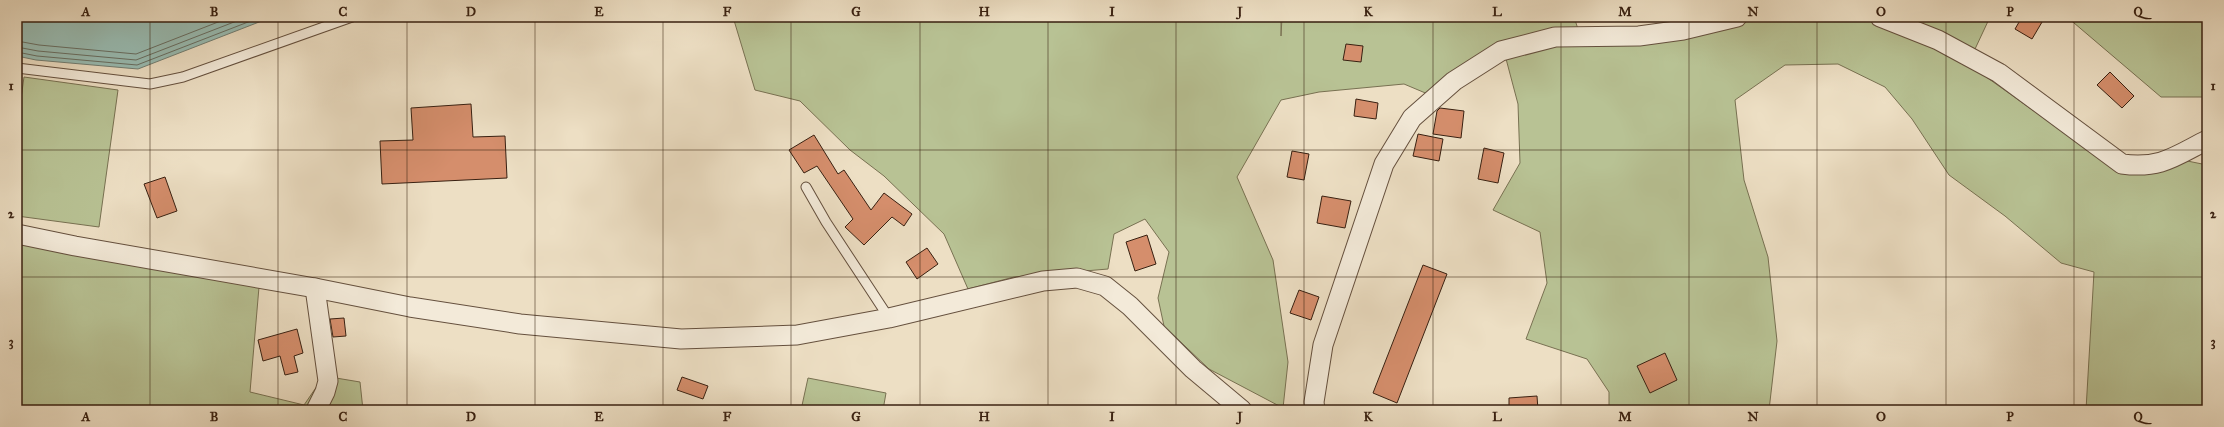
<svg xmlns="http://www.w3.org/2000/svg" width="2224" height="427" font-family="'IM FELL Great Primer',serif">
<rect width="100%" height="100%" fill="#eddfc4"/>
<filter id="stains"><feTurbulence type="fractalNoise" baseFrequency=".005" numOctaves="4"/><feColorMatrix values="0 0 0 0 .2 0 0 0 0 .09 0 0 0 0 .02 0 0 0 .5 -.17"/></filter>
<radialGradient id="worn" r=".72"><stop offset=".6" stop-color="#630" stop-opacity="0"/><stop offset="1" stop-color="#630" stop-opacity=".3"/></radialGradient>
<g fill="#b8c294" stroke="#787152">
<polygon points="733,17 1281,17 1281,36 1282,17 1574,17 1581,38 1742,22 1774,17 1990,17 1968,64 2100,158 2163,156 2207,165 2207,410 2086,410 2094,272 2061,263 2005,216 1949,175 1912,119 1885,87 1838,64 1785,65 1735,100 1744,180 1768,257 1777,341 1769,410 1609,410 1609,392 1587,359 1526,339 1547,283 1540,232 1493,210 1520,163 1518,104 1505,55 1442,100 1404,84 1319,92 1281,100 1237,177 1273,260 1288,362 1283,408 1209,369 1164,326 1158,298 1169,252 1145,219 1114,234 1108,269 1014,277 968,289 944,234 884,176 850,150 800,101 755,90"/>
<polygon points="2067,17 2207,17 2207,97 2161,97"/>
<polygon points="24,77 118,90 99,227 17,216 17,128"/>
<polygon points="17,239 259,287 250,392 304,405 324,376 360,382 363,410 17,410"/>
<polygon points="808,378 886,393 883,410 801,410"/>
</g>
<polygon fill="#99bdb4" stroke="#727e73" points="17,17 272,17 138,69 36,60 17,56"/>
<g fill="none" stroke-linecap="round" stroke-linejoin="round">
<g stroke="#686e62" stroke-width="1">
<polyline points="17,41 39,45 136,54 231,17"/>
<polyline points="17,47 38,51 136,60 247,17"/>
<polyline points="17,52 37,56 137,65 261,17"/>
</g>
</g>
<g fill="#d58e6c" stroke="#382011">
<polygon points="2022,17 2045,17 2032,39 2015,29"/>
<polygon points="1346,44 1363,46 1361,62 1343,60"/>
<polygon points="2110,72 2134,96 2122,108 2097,85"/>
<polygon points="1356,99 1378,103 1376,119 1354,116"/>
<polygon points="471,104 473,137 505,136 507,178 382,184 380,141 413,140 411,108"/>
<polygon points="1440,108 1464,111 1461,138 1433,134 1437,111"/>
<polygon points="1418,134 1443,139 1439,161 1413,156"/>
<polygon points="814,135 838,174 844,170 871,210 884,193 912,214 904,226 892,217 864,245 845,227 853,219 817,166 804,173 789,150"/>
<polygon points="1484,148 1504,153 1498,183 1478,179"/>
<polygon points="1292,151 1309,154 1304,180 1287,177"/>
<polygon points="165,177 177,211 157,218 144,184"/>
<polygon points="1322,196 1351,201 1345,228 1317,223"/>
<polygon points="1147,235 1156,264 1135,271 1126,242"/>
<polygon points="927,248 938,264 917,279 906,262"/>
<polygon points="1423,265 1447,274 1397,403 1373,393"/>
<polygon points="1299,290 1319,297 1311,320 1290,313"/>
<polygon points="344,318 346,336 333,337 330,319"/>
<polygon points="297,329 303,353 294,356 298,372 285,375 280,356 263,361 258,340"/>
<polygon points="1665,353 1677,380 1650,393 1637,366"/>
<polygon points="682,377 708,386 703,399 677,390"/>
<polygon points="1537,396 1538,410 1509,410 1509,398"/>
</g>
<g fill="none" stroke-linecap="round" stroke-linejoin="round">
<defs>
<g id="service">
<polyline points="17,68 150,84 183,77 352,17"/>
<polyline points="806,187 826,222 889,318"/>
</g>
<g id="minor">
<path d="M 1880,17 L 1938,40 L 1999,73 L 2122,164 C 2160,169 2174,157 2207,140"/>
<polyline points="17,234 75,246 315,288 410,307 520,324 681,339 797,335 889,318 1043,281 1077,278 1105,286 1130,306 1193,369 1242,410"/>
<polyline points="315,288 328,381 325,392 316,410"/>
<polyline points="1315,410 1314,402 1323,345 1384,164 1412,118 1454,81 1501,51 1555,37 1639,36 1683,30 1737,17"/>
</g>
</defs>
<use href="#service" stroke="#65503e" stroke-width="11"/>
<use href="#minor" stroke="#65503e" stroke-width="21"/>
<use href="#service" stroke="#f3ead9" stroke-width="9"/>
<use href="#minor" stroke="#f3ead9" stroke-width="19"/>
</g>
<path fill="none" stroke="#382011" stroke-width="1" stroke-opacity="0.55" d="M 150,17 L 150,410M 278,17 L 278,410M 407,17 L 407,410M 535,17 L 535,410M 663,17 L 663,410M 791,17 L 791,410M 920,17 L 920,410M 1048,17 L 1048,410M 1176,17 L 1176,410M 1304,17 L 1304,410M 1433,17 L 1433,410M 1561,17 L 1561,410M 1689,17 L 1689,410M 1817,17 L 1817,410M 1946,17 L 1946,410M 2074,17 L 2074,410M 17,150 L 2207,150M 17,277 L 2207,277"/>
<rect width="2224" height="427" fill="none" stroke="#eddfc4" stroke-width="44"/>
<rect x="22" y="22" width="2180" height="383" fill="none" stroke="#382011" stroke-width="1.5"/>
<g font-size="13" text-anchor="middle" font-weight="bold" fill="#382011">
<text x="86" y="16">A</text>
<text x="214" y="16">B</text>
<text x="343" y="16">C</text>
<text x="471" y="16">D</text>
<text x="599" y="16">E</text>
<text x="727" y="16">F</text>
<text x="856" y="16">G</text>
<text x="984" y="16">H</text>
<text x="1112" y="16">I</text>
<text x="1240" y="16">J</text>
<text x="1368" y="16">K</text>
<text x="1497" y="16">L</text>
<text x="1625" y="16">M</text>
<text x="1753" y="16">N</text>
<text x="1881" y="16">O</text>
<text x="2010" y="16">P</text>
<text x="2138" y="16">Q</text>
<text x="11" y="90">1</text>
<text x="2213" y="90">1</text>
<text x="11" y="218">2</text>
<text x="2213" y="218">2</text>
<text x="11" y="346">3</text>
<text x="2213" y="346">3</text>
<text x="86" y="421">A</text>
<text x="214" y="421">B</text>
<text x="343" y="421">C</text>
<text x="471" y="421">D</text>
<text x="599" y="421">E</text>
<text x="727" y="421">F</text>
<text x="856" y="421">G</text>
<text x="984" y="421">H</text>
<text x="1112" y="421">I</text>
<text x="1240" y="421">J</text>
<text x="1368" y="421">K</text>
<text x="1497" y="421">L</text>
<text x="1625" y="421">M</text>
<text x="1753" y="421">N</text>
<text x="1881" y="421">O</text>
<text x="2010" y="421">P</text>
<text x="2138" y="421">Q</text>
</g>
<rect width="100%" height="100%" filter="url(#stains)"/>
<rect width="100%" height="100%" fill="url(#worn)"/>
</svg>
